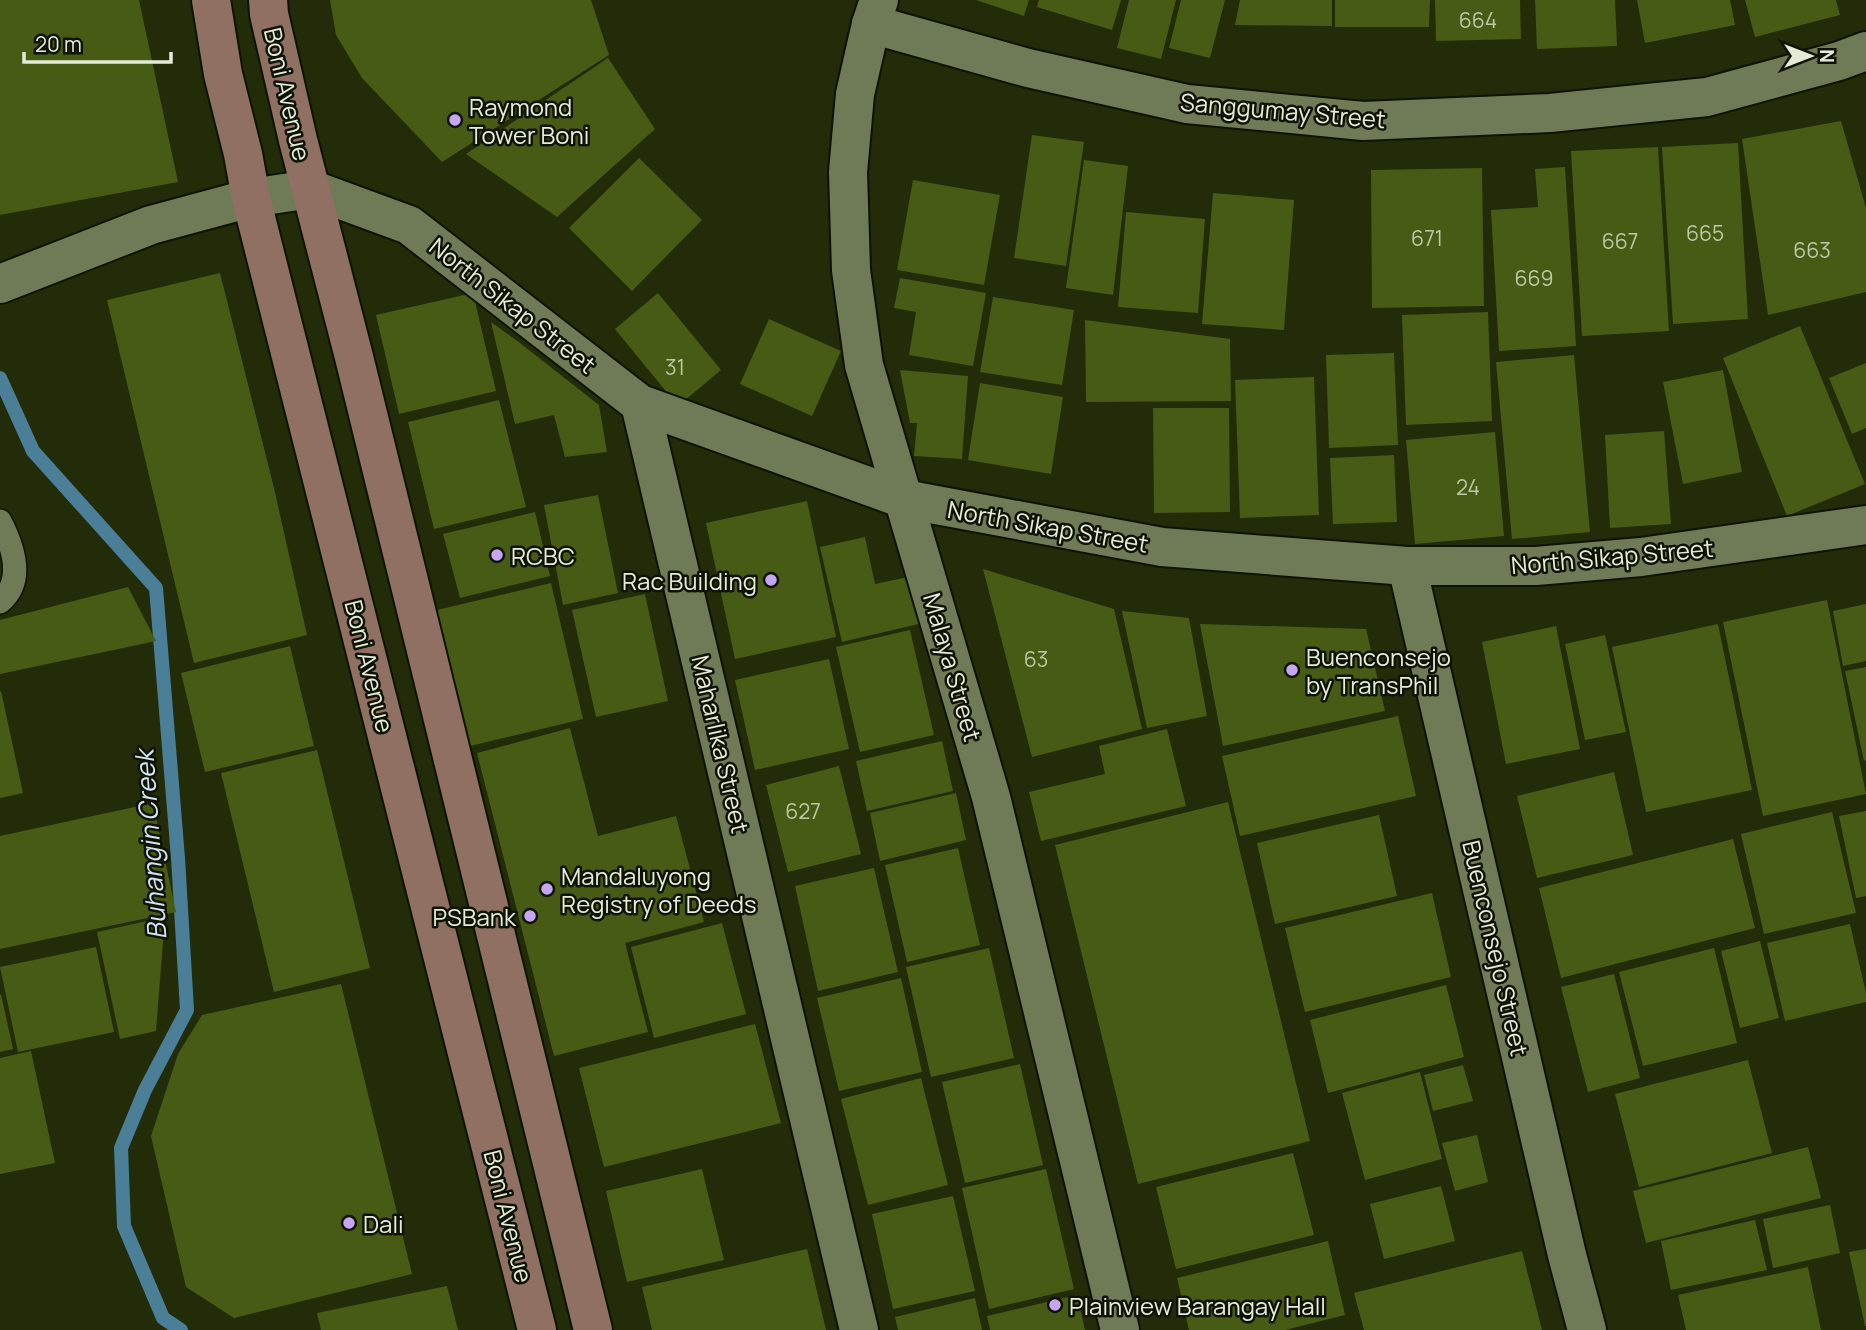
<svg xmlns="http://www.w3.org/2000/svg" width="1866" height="1330" font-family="Manrope,sans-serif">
<rect width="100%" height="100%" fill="#222c09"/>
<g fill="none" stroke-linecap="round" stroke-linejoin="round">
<polyline stroke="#4b7e97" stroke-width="14" points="0,378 33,451 156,588 178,858 187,1010 145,1090 121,1148 124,1226 163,1318 181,1330"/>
</g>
<g fill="#475b14">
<polygon points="0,0 139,0 178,182 0,215"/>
<polygon points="330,0 591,0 609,55 442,162 362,78 336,35"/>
<polygon points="976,0 1029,0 1024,16"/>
<polygon points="1039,0 1121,0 1112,30 1037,7"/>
<polygon points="1129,0 1176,0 1161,59 1117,48"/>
<polygon points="1181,0 1225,0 1210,58 1169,48"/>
<polygon points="1240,0 1332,0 1332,26 1235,25"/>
<polygon points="1335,0 1430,0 1429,27 1335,27"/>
<polygon points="1435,0 1520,0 1521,39 1436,41"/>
<polygon points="1535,0 1615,0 1617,46 1537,49"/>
<polygon points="1637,0 1730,0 1735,25 1645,43"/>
<polygon points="1745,0 1836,0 1840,15 1755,37"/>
<polygon points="608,58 655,129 557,217 466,154"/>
<polygon points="1841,121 1866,208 1866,292 1768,315 1742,139"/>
<polygon points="1032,135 1084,142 1066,266 1014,258"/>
<polygon points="1738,143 1748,319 1673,324 1662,147"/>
<polygon points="1658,147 1669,331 1582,336 1571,151"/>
<polygon points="639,158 702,220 632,291 569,228"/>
<polygon points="1084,160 1128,166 1113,295 1066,288"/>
<polygon points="1565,167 1576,346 1499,351 1491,210 1538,207 1535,169"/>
<polygon points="1482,168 1484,306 1372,308 1371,170"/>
<polygon points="913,180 1000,195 984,285 897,270"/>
<polygon points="1213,193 1294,200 1284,330 1202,324"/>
<polygon points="1126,212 1205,219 1198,313 1118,307"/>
<polygon points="220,273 274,488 307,635 194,663 107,300"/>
<polygon points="900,278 986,293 973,366 909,355 916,312 894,308"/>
<polygon points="473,293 496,391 399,414 376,315"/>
<polygon points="658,293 721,370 678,406 615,329"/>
<polygon points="993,297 1074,310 1062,385 980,372"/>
<polygon points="1488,312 1492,421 1406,425 1402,315"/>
<polygon points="769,319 841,351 812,416 740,384"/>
<polygon points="1085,320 1230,339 1231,401 1086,402"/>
<polygon points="491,322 520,343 599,405 607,452 565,457 554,415 515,424"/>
<polygon points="1800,326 1865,484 1787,516 1723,358"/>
<polygon points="1394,353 1398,445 1329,448 1326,355"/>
<polygon points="1574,355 1590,532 1512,539 1496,362"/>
<polygon points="1866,363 1866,428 1852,434 1829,378"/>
<polygon points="900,370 968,376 962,459 914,456 917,423 910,423"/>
<polygon points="1723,370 1742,472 1683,484 1663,382"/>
<polygon points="1314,377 1319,515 1240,518 1235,380"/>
<polygon points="980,383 1063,397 1051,474 968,460"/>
<polygon points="499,400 526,507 434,529 408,422"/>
<polygon points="1153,408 1229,408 1230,512 1154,513"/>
<polygon points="1664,431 1671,524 1610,528 1605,435"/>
<polygon points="1495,432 1504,536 1415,544 1406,440"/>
<polygon points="1394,455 1397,522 1333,524 1330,458"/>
<polygon points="598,495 618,593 563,605 544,505"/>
<polygon points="807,501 836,637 735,659 706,523"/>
<polygon points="535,512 550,576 460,598 443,534"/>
<polygon points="865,537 875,584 913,576 923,623 842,642 820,547"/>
<polygon points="983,569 1114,609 1142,729 1032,757"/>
<polygon points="551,583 583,719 466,747 433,611"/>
<polygon points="128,587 156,641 0,674 0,620"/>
<polygon points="645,594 668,701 596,717 572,610"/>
<polygon points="1827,600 1866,794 1763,816 1723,622"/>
<polygon points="1866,604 1866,661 1843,666 1833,611"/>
<polygon points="1122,611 1189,618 1207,716 1147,728"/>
<polygon points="1200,624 1366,629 1385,711 1223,746"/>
<polygon points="1718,624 1752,790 1646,812 1612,647"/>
<polygon points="1556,626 1580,749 1506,764 1482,642"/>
<polygon points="910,630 934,735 860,752 836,647"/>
<polygon points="1605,635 1626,732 1585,740 1565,644"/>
<polygon points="290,646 314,746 205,772 181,673"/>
<polygon points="829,659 849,749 755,770 735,680"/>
<polygon points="1866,667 1866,760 1864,761 1845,671"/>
<polygon points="1,691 23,793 0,798 0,692"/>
<polygon points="1398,716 1416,796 1240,836 1222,756"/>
<polygon points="570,728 598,836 676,816 704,922 625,943 648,1032 554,1056 477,753"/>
<polygon points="1167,729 1186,806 1041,841 1029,792 1105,774 1099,746"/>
<polygon points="942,741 953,791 867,811 856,761"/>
<polygon points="317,750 370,968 274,992 221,773"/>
<polygon points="839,766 861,854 788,872 766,785"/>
<polygon points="1614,772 1633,855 1537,878 1517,796"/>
<polygon points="956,793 966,840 880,861 870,813"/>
<polygon points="1228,802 1310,1141 1138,1184 1055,845"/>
<polygon points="153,803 176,912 0,949 0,836"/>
<polygon points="1866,811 1866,896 1856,898 1839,816"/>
<polygon points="1832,812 1856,913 1764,934 1741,834"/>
<polygon points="1379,815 1397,896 1275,924 1257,843"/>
<polygon points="1733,839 1755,928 1561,978 1539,888"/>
<polygon points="958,848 980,945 907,962 885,865"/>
<polygon points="874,868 898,972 818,991 795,886"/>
<polygon points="1432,893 1451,977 1305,1012 1285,928"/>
<polygon points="165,917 156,1031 120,1039 97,932"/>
<polygon points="722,923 746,1014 654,1038 631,947"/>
<polygon points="1850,924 1866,993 1866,1002 1785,1021 1767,943"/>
<polygon points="1760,941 1779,1018 1740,1028 1721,951"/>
<polygon points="96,947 114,1032 18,1052 0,967"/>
<polygon points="989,948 1014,1058 931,1077 906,967"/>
<polygon points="1714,948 1737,1043 1643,1066 1619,972"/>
<polygon points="1614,974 1640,1078 1588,1092 1561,987"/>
<polygon points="901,978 922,1072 839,1091 817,998"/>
<polygon points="341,984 412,1274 234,1318 186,1287 151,1136 178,1054 202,1015"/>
<polygon points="1446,985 1464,1057 1328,1093 1310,1020"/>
<polygon points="1,994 13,1049 0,1052 0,995"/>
<polygon points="755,1024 781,1123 604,1167 579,1068"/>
<polygon points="31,1051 55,1163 0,1174 0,1058"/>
<polygon points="1748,1060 1772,1153 1639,1187 1615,1094"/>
<polygon points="1020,1064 1043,1165 965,1183 942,1082"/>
<polygon points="1463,1065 1473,1101 1433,1111 1424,1075"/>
<polygon points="1420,1072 1442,1159 1365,1180 1342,1093"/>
<polygon points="921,1078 948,1185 868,1205 841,1099"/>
<polygon points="1477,1135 1488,1182 1455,1191 1442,1143"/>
<polygon points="1808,1147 1821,1198 1646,1243 1633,1191"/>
<polygon points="1293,1153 1314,1235 1176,1269 1156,1187"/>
<polygon points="702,1169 724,1260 627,1282 606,1191"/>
<polygon points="1046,1169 1074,1289 989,1309 962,1188"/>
<polygon points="1441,1186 1455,1241 1384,1259 1370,1204"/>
<polygon points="953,1196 975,1291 893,1309 872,1214"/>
<polygon points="1830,1205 1840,1253 1773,1268 1763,1219"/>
<polygon points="1755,1220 1767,1270 1671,1290 1661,1241"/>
<polygon points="1328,1241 1345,1315 1285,1330 1189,1330 1177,1278"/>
<polygon points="807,1249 826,1330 652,1330 642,1287"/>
<polygon points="1866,1249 1866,1326 1865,1326 1849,1252"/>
<polygon points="1522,1251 1542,1330 1364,1330 1354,1293"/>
<polygon points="1808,1267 1821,1330 1686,1330 1678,1295"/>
<polygon points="447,1286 458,1330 321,1330 317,1313"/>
<polygon points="1077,1295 1085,1330 990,1330 987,1316"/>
<polygon points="975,1298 982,1330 898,1330 895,1317"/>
</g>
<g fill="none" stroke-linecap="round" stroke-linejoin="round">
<defs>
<path id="lane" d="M 0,521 C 13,546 25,581 0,602"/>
<g id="street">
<polyline points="879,0 871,24 855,94 848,172 851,270 864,365 991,797 1120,1330"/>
<polyline points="871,24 1028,68 1187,104 1363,121 1550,113 1707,97 1839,61 1866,51"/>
<polyline points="0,284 151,225 251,198 311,189 409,225 640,404 904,499 1162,547 1407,566 1536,566 1641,557 1866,525"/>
<polyline points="640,404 859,1330"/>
<polyline points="1407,566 1567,1255 1587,1330"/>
</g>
<g id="secondary">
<polyline points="211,0 223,74 243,154 251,198 537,1330"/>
<polyline points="268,0 269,14 298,140 354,357 593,1330"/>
</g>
</defs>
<use href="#lane" stroke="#0c1400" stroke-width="26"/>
<use href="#street" stroke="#0c1400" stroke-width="42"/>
<use href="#secondary" stroke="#0c1400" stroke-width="42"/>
<use href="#lane" stroke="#6e7b56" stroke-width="23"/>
<use href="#street" stroke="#6e7b56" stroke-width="38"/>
<use href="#secondary" stroke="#907063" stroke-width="38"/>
</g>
<g fill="#c6a6f0" stroke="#0e1305" stroke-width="2.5">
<circle cx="455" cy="120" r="7"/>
<circle cx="497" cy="555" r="7"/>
<circle cx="771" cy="580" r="7"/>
<circle cx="1292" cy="670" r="7"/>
<circle cx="547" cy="889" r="7"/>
<circle cx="530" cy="916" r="7"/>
<circle cx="349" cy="1223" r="7"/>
<circle cx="1055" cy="1305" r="7"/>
</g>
<g text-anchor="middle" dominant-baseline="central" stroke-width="5" stroke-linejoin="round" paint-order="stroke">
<g font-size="21" fill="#bdc8a6">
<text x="1478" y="20">664</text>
<text x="1705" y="233">665</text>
<text x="1427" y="238">671</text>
<text x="1620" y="241">667</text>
<text x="1812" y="250">663</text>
<text x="1534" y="278">669</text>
<text x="675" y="367">31</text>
<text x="1468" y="487">24</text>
<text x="1036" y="659">63</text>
<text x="803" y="811">627</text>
</g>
<g font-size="24" fill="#e4ecd7" stroke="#0e1305">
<text transform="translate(288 94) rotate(77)">Boni Avenue</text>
<text transform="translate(1283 110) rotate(5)">Sanggumay Street</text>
<text transform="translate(513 305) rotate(38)">North Sikap Street</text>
<text transform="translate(1048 526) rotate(10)">North Sikap Street</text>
<text transform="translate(1612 556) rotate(-5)">North Sikap Street</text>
<text transform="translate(370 666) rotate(76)">Boni Avenue</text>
<text transform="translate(953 667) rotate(74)">Malaya Street</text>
<text transform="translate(721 744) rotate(77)">Maharlika Street</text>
<text transform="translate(1496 948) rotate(77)">Buenconsejo Street</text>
<text transform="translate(509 1216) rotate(76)">Boni Avenue</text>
</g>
<g font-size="24" fill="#e4ecd7" stroke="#0e1305" text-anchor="start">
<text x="469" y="106">Raymond<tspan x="469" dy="28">Tower Boni</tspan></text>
<text x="511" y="555">RCBC</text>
<text x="757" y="580" text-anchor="end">Rac Building</text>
<text x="1306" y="656">Buenconsejo<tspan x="1306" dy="28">by TransPhil</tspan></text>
<text x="561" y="875">Mandaluyong<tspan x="561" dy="28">Registry of Deeds</tspan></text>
<text x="516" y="916" text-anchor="end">PSBank</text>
<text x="363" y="1223">Dali</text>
<text x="1069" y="1305">Plainview Barangay Hall</text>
</g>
<g font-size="26" font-style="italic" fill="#d4e4f2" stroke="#0e1305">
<text transform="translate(150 845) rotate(-94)">Buhangin Creek</text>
</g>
</g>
<g transform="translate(1810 56) rotate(90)" stroke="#0e1305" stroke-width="5" paint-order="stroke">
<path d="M0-5L12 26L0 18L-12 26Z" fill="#e4ecd7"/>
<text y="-10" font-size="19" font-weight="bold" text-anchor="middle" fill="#e4ecd7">N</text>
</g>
<path d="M24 52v10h147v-10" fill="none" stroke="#e4ecd7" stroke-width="3.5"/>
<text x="35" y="52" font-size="21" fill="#e4ecd7" stroke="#0e1305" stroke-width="5" paint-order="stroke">20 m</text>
</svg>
